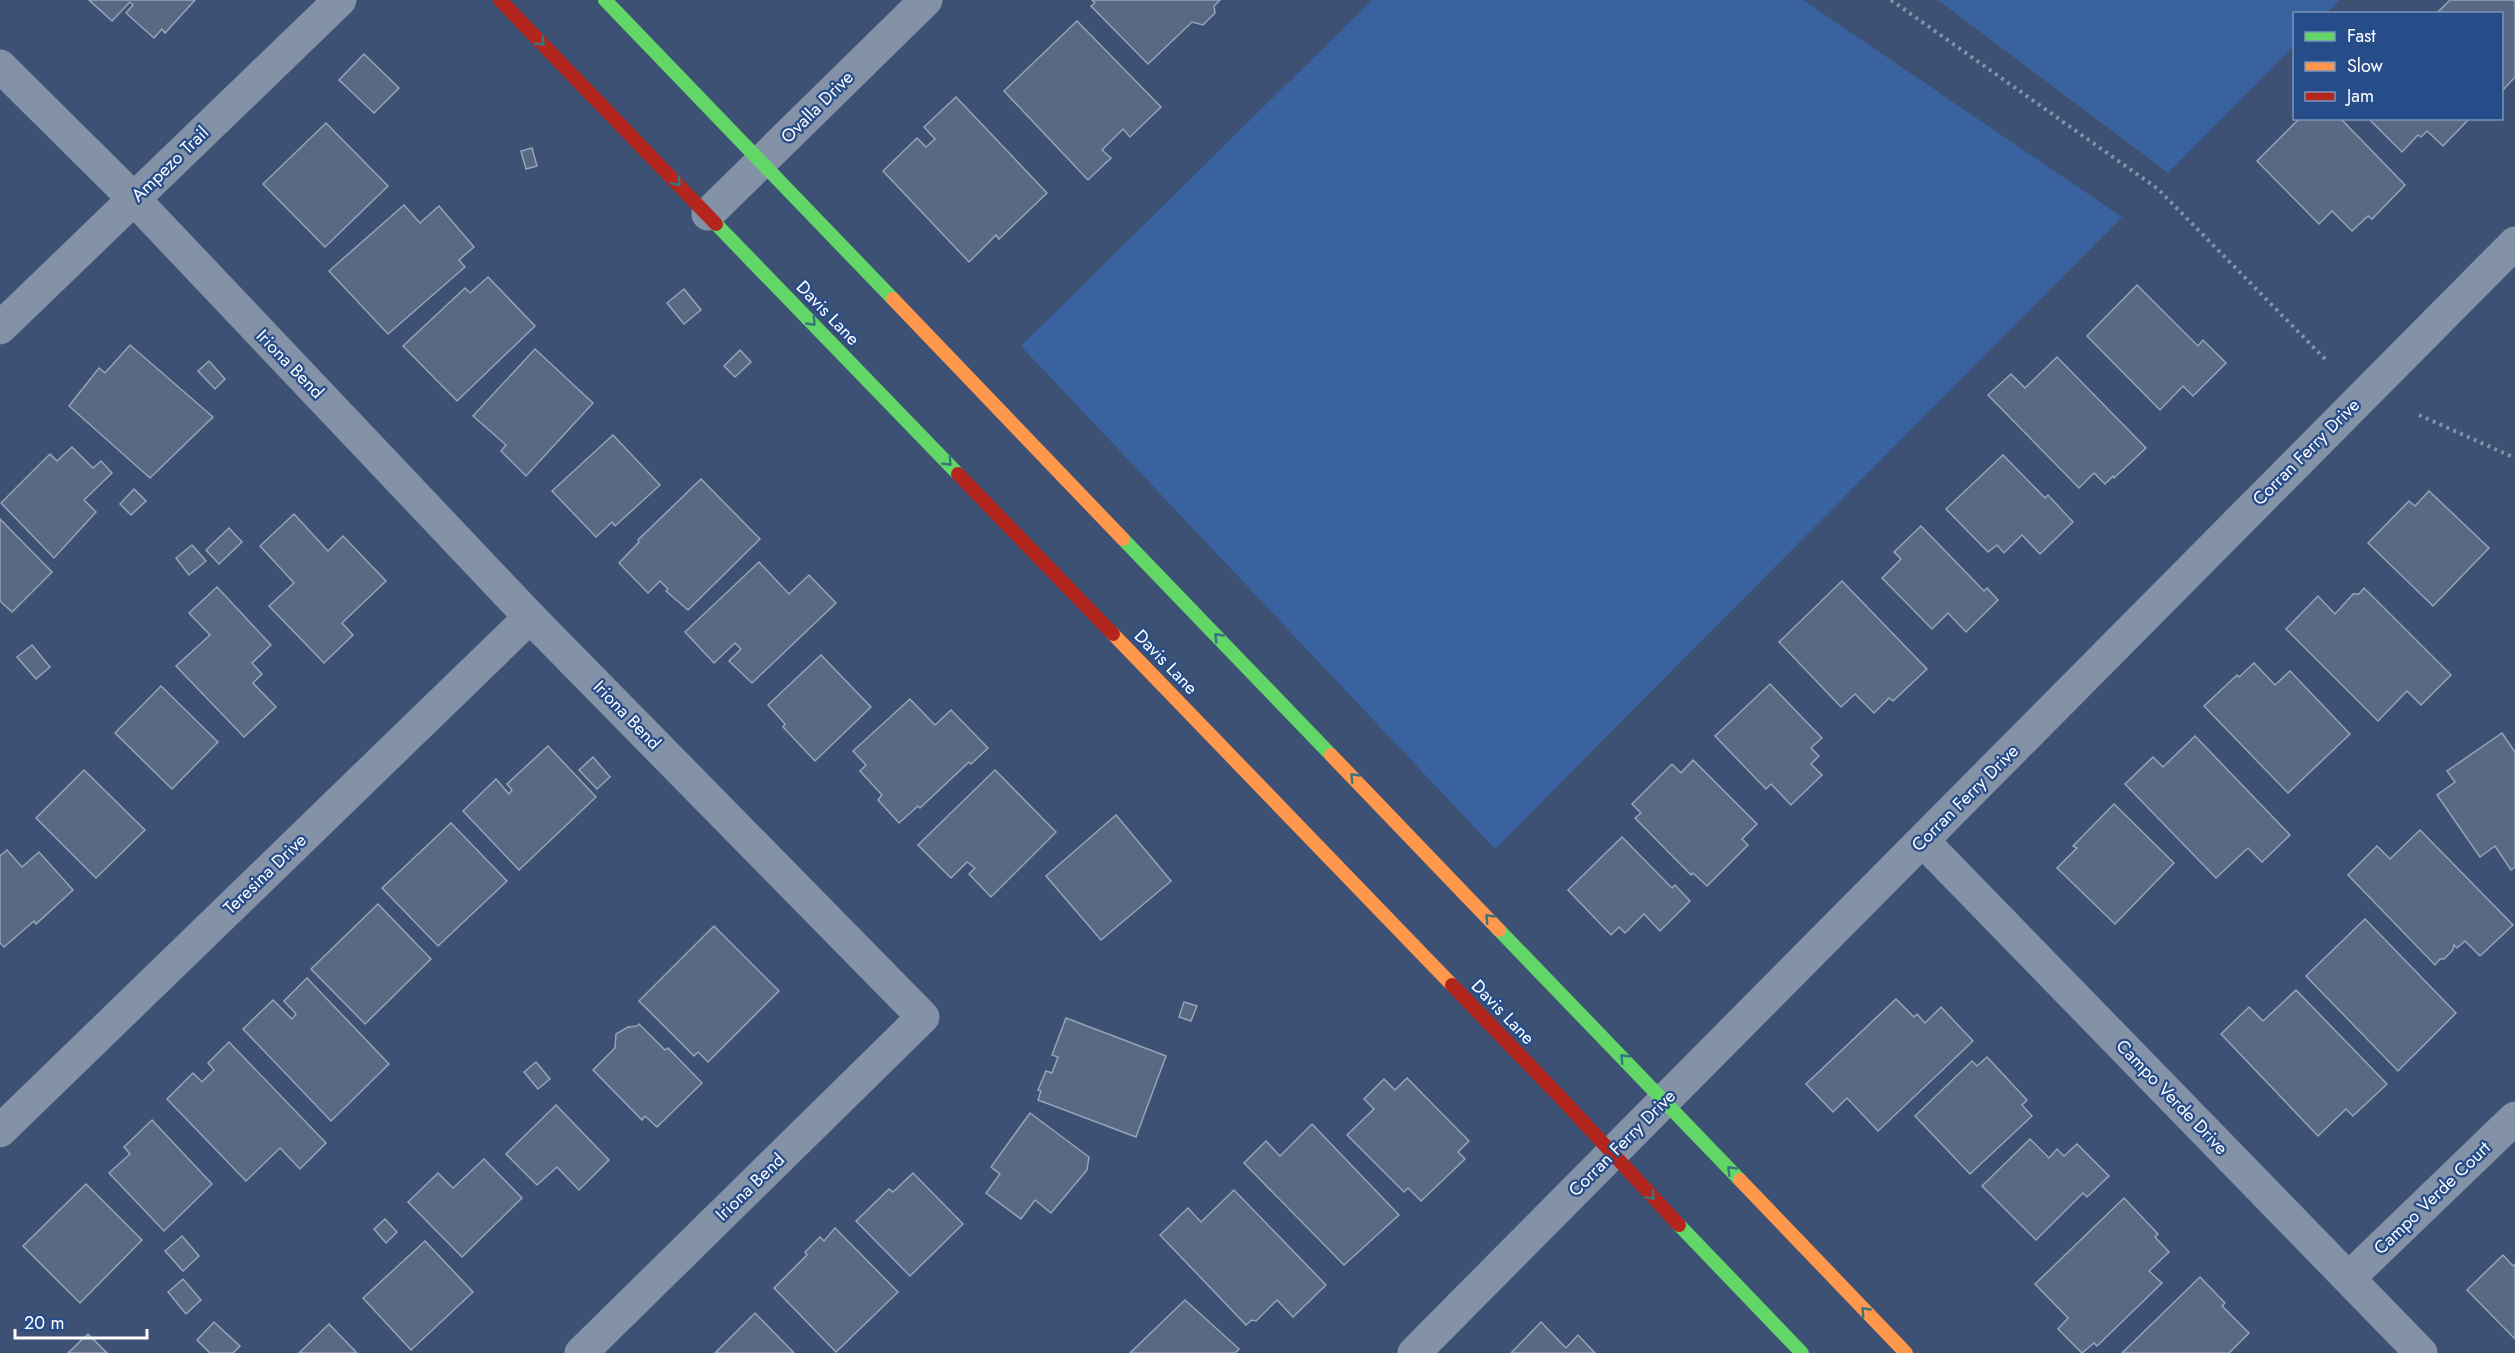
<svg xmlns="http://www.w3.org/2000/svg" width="2515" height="1353" font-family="Jost,sans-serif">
<rect width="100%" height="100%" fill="#3c5173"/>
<g fill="#3a629f">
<polygon points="1372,0 1803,0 2122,217 1495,849 1021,346"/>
<polygon points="1938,0 2340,0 2326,13 2294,14 2294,46 2168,173"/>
</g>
<g fill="#586984" stroke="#97a3b6" stroke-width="1.5">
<polygon points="89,0 195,0 165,33 162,29 154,38 126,13 133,5 130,2 112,21"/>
<polygon points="1092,0 1220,0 1214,6 1215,13 1203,25 1192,22 1148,64 1091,6 1095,3"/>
<polygon points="2450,0 2513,0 2515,2 2515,77 2502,91 2502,14 2436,14"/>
<polygon points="1077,21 1161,107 1130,137 1123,129 1102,150 1111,158 1088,180 1004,91"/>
<polygon points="364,54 399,88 374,113 339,80"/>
<polygon points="956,97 1047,193 999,239 996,235 969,262 883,171 917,138 926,147 935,139 924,127"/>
<polygon points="2300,118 2340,118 2405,185 2372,219 2368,216 2352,231 2332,211 2319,224 2257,161"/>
<polygon points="2368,118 2470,118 2443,146 2427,131 2421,137 2418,135 2402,152"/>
<polygon points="326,123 388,186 325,247 263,184"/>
<polygon points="532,148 537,166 526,169 521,151"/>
<polygon points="404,205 420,223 439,206 474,247 459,260 465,267 388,334 329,271"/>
<polygon points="488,277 535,326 457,401 403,346 465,288 470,293"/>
<polygon points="2137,285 2198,346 2203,340 2226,363 2193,396 2183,386 2160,410 2087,336"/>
<polygon points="684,289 701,310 684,324 667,303"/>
<polygon points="130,345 213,417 150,478 69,406 99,368 105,373"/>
<polygon points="535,349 593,403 526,476 501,451 506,445 473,416"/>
<polygon points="740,350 751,362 735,377 724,366"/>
<polygon points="2057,357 2146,448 2114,478 2113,476 2105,484 2094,473 2079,488 1988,395 2011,374 2025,388"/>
<polygon points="209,361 225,379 215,389 198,371"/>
<polygon points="613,435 660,485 615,526 612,522 596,537 552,491"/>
<polygon points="72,447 93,468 101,461 112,473 84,500 96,512 54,558 1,503 50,454 57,461"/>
<polygon points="2003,455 2045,498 2048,495 2073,522 2040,554 2022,535 2004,553 1997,545 1988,552 1946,509"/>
<polygon points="701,479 760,539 688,610 666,591 668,589 660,581 648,593 619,563 639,542 638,540"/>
<polygon points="134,489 146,501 131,515 120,504"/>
<polygon points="2429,491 2489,548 2433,606 2368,543 2409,501 2415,506"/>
<polygon points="294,514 328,551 343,536 386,581 342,623 353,635 324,663 269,606 294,583 260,546"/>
<polygon points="0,519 52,572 12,612 0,601"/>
<polygon points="1921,526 1984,591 1987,588 1998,600 1966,632 1948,613 1932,629 1882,578 1901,559 1894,552"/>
<polygon points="229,528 242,542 219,564 206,550"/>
<polygon points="192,545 206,561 189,575 176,558"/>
<polygon points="759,562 789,594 809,575 836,603 752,683 729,661 741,649 735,643 714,663 685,632"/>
<polygon points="1842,581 1927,669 1893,701 1889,698 1874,713 1855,694 1841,707 1779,642"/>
<polygon points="217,587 271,645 252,663 262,674 253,683 276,707 244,737 176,666 210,635 189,613"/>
<polygon points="2364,588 2451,675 2421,705 2407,691 2378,721 2286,629 2318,596 2335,614 2353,594 2359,594"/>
<polygon points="32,645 50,667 36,679 17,657"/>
<polygon points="821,655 871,707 815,761 783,727 785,724 768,705"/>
<polygon points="2254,663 2275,685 2290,671 2350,734 2288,793 2204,706 2237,675 2239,677"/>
<polygon points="1770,684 1822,738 1811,748 1819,756 1811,764 1822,775 1791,805 1771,784 1766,789 1715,736"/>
<polygon points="161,686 218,742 172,789 115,733"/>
<polygon points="910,699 935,725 951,710 988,748 971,764 969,762 920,808 918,806 899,823 878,800 882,795 860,771 866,765 853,751"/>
<polygon points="2502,733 2515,752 2515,867 2511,870 2495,846 2480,857 2437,795 2455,782 2447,771"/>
<polygon points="2195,736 2290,835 2262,862 2248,848 2216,878 2125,784 2153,757 2163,767"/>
<polygon points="548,746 596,797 519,870 463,811 496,779 509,794 512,790 507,784"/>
<polygon points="593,757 610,777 597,789 579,770"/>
<polygon points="1693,760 1757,824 1742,839 1748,845 1707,886 1693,873 1691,875 1635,818 1641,813 1632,804 1672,764 1681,773"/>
<polygon points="84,770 145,830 96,878 36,818"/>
<polygon points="995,770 1056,832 991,897 969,874 975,868 967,862 951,878 918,845"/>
<polygon points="2114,804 2174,863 2115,924 2057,868 2077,848 2073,846"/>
<polygon points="1116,815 1171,881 1101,940 1046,876"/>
<polygon points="451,823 507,881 438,946 382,888"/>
<polygon points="2420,830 2513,925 2480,956 2465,941 2457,948 2454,945 2453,950 2444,959 2440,959 2435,965 2348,875 2377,846 2390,859"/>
<polygon points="1622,837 1672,888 1675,885 1690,901 1660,931 1644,914 1625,933 1619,927 1611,935 1568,890"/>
<polygon points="7,850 22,867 39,852 73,890 36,924 34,921 4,947 0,943 0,856"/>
<polygon points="378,904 431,959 365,1024 311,969"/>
<polygon points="2365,919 2456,1013 2398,1071 2306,976"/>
<polygon points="714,926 779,991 708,1062 698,1052 694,1056 639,1001"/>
<polygon points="307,978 389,1064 331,1121 243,1029 273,1000 292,1019 296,1014 284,1001"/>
<polygon points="2296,990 2387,1084 2353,1116 2346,1109 2318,1136 2221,1034 2249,1007 2263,1021"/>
<polygon points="1896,999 1914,1017 1917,1014 1925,1023 1941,1007 1973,1041 1878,1131 1847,1098 1833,1112 1806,1084"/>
<polygon points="1184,1002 1197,1006 1191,1021 1179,1017"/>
<polygon points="1066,1018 1166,1056 1136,1137 1038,1100 1041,1091 1038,1090 1046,1071 1052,1073 1058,1057 1052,1055"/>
<polygon points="639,1024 665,1050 668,1048 702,1083 657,1127 645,1116 642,1120 593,1070 615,1048 616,1034 628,1027 637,1026"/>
<polygon points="229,1042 326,1143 300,1169 280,1148 246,1181 167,1099 193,1073 202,1082 214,1070 208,1063"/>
<polygon points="1987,1057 2027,1100 2022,1105 2032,1116 1970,1174 1915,1116 1972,1061 1977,1066"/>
<polygon points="536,1062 550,1079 538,1089 524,1072"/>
<polygon points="1407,1078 1469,1141 1458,1152 1465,1159 1421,1201 1408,1188 1404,1192 1347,1135 1374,1109 1364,1099 1384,1079 1395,1090"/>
<polygon points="556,1105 609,1160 579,1190 557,1167 537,1185 506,1154"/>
<polygon points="1030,1113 1089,1157 1087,1170 1051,1213 1035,1200 1021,1219 986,1193 1000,1174 991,1167"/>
<polygon points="152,1120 212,1184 164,1231 109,1173 130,1154 124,1147"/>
<polygon points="1312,1124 1399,1215 1344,1265 1244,1163 1266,1141 1280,1156"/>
<polygon points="2030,1139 2049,1158 2057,1149 2064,1156 2077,1144 2109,1176 2087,1197 2083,1193 2036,1240 1982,1186"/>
<polygon points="484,1159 522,1198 462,1257 408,1202 438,1173 453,1188"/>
<polygon points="913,1173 963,1224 910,1276 856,1221 889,1189 893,1192"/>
<polygon points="86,1184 142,1240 80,1303 23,1246"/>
<polygon points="1234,1190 1326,1285 1293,1317 1277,1300 1256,1321 1252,1320 1246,1325 1160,1235 1188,1208 1201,1222"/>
<polygon points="2124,1198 2158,1234 2155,1237 2169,1252 2149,1271 2162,1283 2097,1346 2094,1343 2082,1353 2058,1329 2068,1318 2035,1284"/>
<polygon points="385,1219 397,1232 386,1243 374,1229"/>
<polygon points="835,1228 898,1292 836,1352 774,1288 807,1255 805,1252 820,1237 824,1241"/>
<polygon points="182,1236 199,1256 183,1271 165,1251"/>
<polygon points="425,1241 473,1292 411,1350 363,1298"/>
<polygon points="2503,1255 2513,1266 2515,1264 2515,1339 2467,1290"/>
<polygon points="2200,1277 2225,1303 2222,1306 2249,1333 2229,1353 2122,1353"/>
<polygon points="183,1279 201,1300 186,1314 168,1292"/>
<polygon points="1185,1300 1239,1349 1235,1353 1130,1353"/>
<polygon points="755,1313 794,1353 715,1353"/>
<polygon points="214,1322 240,1346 233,1353 210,1353 197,1340"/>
<polygon points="1541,1322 1566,1348 1578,1335 1595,1353 1511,1353"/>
<polygon points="329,1324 357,1353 299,1353"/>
<polygon points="88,1334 107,1353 68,1353"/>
</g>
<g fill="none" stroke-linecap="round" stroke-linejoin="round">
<g stroke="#8392a7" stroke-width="4" stroke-dasharray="3 4.5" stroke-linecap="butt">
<polyline points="1891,0 2158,189 2326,360"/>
<polyline points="2419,415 2515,458"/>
</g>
<g stroke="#8392a7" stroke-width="33">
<polyline points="0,66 134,199 530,617 923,1017 581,1353"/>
<polyline points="708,214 926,0"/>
<polyline points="0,328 340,0"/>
<polyline points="1923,841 2421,1353"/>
<polyline points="0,1131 530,617"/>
<polyline points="2349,1278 2515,1118"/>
<polyline points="1414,1353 2515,243"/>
</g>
<g stroke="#63d668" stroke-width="14">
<polyline points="605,0 893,299"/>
<polyline points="716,224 958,474"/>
<polyline points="1123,539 1331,755"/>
<polyline points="1499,930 1740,1180"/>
<polyline points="1679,1225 1802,1353"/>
</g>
<g stroke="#ff974d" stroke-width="14">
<polyline points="893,299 1123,539"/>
<polyline points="1113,634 1452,985"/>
<polyline points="1331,755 1499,930"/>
<polyline points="1740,1180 1906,1353"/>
</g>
<g stroke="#b3261e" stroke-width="14">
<polyline points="500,0 716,224"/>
<polyline points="958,474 1113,634"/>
<polyline points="1452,985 1562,1099 1679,1225"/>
</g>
</g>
<defs><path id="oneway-chevron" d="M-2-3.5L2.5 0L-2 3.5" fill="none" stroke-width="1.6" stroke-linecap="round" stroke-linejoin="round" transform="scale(1.5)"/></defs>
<g stroke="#38757f">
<use href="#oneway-chevron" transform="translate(541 42) rotate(46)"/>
<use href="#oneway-chevron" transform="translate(677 182) rotate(46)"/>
<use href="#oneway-chevron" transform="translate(812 322) rotate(46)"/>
<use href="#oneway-chevron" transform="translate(948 462) rotate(46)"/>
<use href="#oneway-chevron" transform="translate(1218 637) rotate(-134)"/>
<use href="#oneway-chevron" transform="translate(1354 777) rotate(-134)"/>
<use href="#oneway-chevron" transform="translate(1489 918) rotate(-134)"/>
<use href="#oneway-chevron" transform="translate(1624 1058) rotate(-134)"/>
<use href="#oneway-chevron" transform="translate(1731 1170) rotate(-134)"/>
<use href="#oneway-chevron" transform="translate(1651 1196) rotate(47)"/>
<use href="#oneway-chevron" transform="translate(1865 1311) rotate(-134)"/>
</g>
<g text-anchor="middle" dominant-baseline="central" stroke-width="4.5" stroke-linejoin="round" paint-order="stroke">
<g font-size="18" fill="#fff" stroke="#264c89">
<text transform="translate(817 107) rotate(-45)">Ovalla Drive</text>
<text transform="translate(170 164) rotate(-44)">Ampezo Trail</text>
<text transform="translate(828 313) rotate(46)">Davis Lane</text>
<text transform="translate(290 364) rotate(46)">Iriona Bend</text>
<text transform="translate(2306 452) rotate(-45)">Corran Ferry Drive</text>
<text transform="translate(1166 662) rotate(46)">Davis Lane</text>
<text transform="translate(627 715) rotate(46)">Iriona Bend</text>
<text transform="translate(1965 798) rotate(-45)">Corran Ferry Drive</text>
<text transform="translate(265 874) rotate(-44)">Teresina Drive</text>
<text transform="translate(1503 1012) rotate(46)">Davis Lane</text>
<text transform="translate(2172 1097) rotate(46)">Campo Verde Drive</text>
<text transform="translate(1622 1143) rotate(-45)">Corran Ferry Drive</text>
<text transform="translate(750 1187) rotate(-44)">Iriona Bend</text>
<text transform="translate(2432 1198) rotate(-44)">Campo Verde Court</text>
</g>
</g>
<rect x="2293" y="12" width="210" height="108" fill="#264c89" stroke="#7d94b8" stroke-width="1.5"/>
<rect x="2305" y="32" width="30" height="9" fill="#63d668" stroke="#7d94b8" stroke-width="1.5"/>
<text x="2347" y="42" font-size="18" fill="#ffffff">Fast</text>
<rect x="2305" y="62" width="30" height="9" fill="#ff974d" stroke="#7d94b8" stroke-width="1.5"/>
<text x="2347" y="72" font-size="18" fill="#ffffff">Slow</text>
<rect x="2305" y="92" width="30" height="9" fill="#b3261e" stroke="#7d94b8" stroke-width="1.5"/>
<text x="2347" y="102" font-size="18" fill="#ffffff">Jam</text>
<path d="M15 1329v9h132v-9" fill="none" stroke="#ffffff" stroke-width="3"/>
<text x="24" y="1329" font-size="18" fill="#ffffff" stroke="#264c89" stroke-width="4.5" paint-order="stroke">20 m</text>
</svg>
